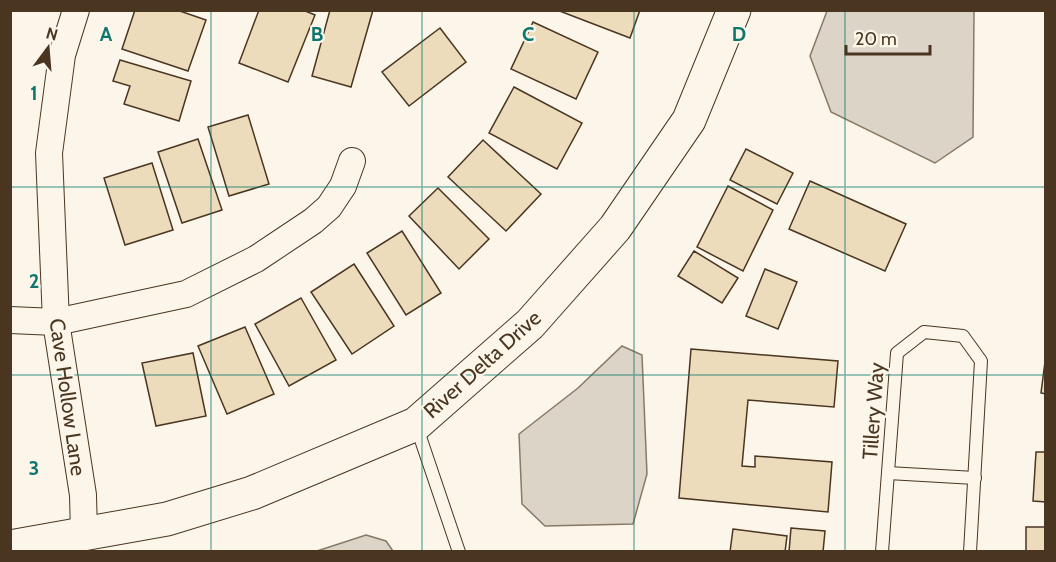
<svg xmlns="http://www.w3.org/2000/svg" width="1056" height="562" font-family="Cabin,sans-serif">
<rect width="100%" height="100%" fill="#fbf6e9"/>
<g fill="#dcd4c6" stroke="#887966" stroke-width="1.5">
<polygon points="827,11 974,11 973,137 935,163 831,112 810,56"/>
<polygon points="622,346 642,355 647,474 633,524 545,526 522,504 519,434 578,388"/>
<polygon points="366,535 386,541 393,551 317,551"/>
</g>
<g fill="#ecdcbc" stroke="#4a3520" stroke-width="1.5">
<polygon points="135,10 177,10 206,20 188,71 122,49"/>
<polygon points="259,10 303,10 315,15 288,82 239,63"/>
<polygon points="330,10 373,10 351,87 312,76"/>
<polygon points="557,10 640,10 630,38"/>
<polygon points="533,22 598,52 576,99 511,69"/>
<polygon points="440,28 466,62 409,106 382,72"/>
<polygon points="120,60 191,81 179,121 124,104 130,86 113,81"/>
<polygon points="514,87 582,123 557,169 489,133"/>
<polygon points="248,115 269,184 229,196 208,127"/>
<polygon points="198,139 222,210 182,223 158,152"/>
<polygon points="483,140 541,194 506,231 448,177"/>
<polygon points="746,149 793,173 777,204 730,180"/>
<polygon points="152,163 173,230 125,245 104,178"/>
<polygon points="810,181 906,224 885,271 789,229"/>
<polygon points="728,186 773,210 743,271 697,247"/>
<polygon points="438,188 489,239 459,269 409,216"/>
<polygon points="402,231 441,293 406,315 367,253"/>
<polygon points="694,251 738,278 722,303 678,276"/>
<polygon points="354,264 394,326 352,354 311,292"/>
<polygon points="765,269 797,282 778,329 746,316"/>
<polygon points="301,298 336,360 289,386 255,324"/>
<polygon points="245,327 274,394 227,414 198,346"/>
<polygon points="691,349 838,361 834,407 748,400 742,466 755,467 755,456 832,462 828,512 679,498"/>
<polygon points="193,353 206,416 156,426 142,363"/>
<polygon points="1046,354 1046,394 1041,393"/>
<polygon points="1036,452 1046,452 1046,502 1033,501"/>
<rect x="1026" y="527" width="20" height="25"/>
<polygon points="791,528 825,531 823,552 789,552"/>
<polygon points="733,529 787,536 785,552 730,552"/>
</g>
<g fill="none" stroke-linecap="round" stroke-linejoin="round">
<defs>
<g id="lane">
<polyline points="416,425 459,552"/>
<polyline points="888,473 975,478"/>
<polyline points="882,552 897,353 924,332 963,336 981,361 970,552"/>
</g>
<g id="street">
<polyline points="76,10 62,55 49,153 56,322 83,495 84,534"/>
<polyline points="10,320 56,322 186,294 256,259 313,221 329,207 343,186 352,161"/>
</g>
<polyline id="secondary" points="10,547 167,519 252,493 416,424 530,324 615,228 689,120 734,10"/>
</defs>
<use href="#lane" stroke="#4a3520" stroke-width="14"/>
<use href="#street" stroke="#4a3520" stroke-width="28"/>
<use href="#secondary" stroke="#4a3520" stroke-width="35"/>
<use href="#lane" stroke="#fbf6e9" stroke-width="12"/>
<use href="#street" stroke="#fbf6e9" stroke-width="26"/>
<use href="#secondary" stroke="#fbf6e9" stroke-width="33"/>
</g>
<path fill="none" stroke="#0f766e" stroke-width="1.5" stroke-opacity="0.55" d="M 211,10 L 211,552M 422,10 L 422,552M 634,10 L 634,552M 845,10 L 845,552M 10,187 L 1046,187M 10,375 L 1046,375"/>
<g text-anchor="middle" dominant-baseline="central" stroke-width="4.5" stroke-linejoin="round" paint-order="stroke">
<g font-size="21" fill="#4a3520" stroke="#fbf6e9">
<text transform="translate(482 364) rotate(-42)">River Delta Drive</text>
<text transform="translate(68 397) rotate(82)">Cave Hollow Lane</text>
<text transform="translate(873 411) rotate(-86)">Tillery Way</text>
</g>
</g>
<g font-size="20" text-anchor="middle" font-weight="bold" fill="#0f766e" stroke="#fbf6e9" stroke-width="4.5" stroke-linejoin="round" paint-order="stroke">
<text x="106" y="41">A</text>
<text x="317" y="41">B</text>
<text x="528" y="41">C</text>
<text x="739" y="41">D</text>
<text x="34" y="100">1</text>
<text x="34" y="288">2</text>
<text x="34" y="475">3</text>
</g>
<rect width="1056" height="562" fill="none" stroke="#4a3520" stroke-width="24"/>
<g transform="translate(48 48) rotate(16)" stroke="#fbf6e9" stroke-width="4.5" paint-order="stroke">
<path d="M0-4.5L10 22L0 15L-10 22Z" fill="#4a3520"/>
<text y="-9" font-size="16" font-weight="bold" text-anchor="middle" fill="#4a3520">N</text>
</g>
<path d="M846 45v9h84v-9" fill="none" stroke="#4a3520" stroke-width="3"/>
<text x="855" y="45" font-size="18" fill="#4a3520" stroke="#fbf6e9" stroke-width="4.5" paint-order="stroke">20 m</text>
</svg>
